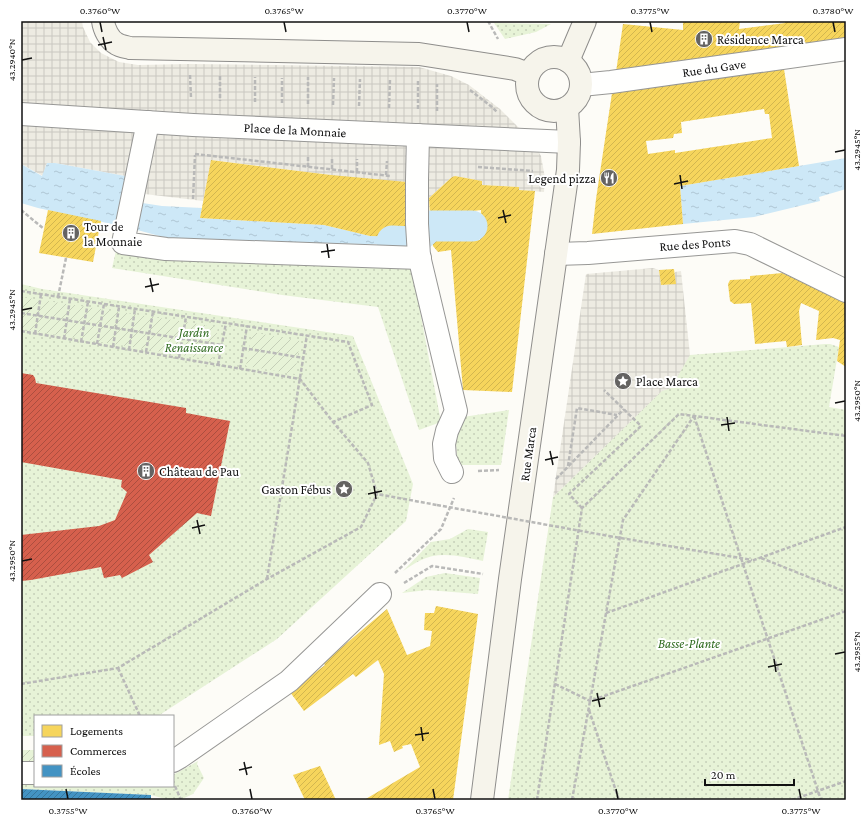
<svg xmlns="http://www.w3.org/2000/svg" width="867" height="821" font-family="'Crimson Pro',serif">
<defs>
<pattern id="grass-dots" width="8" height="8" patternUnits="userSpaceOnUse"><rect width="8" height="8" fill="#e7f3d7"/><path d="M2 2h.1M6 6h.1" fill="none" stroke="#c5cfb8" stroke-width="1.8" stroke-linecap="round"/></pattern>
<pattern id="garden-furrows" width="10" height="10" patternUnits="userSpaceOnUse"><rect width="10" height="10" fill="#e7f3d7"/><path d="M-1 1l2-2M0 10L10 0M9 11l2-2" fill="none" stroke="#c5cfb8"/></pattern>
<pattern id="plaza-grid" width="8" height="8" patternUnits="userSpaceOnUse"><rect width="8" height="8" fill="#edebe2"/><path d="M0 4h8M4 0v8" fill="none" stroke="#cac8c1"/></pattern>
<pattern id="water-ripples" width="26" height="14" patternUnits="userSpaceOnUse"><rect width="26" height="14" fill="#cde8f7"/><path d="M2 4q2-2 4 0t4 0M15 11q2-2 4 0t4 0" fill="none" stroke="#afc6d3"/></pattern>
<pattern id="homes-hatch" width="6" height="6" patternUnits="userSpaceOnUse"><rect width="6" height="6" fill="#f6d55c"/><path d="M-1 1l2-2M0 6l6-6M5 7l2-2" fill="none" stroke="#d2b64f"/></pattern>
<pattern id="shops-hatch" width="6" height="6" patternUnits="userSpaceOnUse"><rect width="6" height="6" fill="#d6604d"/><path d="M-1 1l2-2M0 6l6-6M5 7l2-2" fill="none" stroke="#ac4e3f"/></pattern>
<pattern id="schools-hatch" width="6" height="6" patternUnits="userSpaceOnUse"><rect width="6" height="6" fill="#4393c3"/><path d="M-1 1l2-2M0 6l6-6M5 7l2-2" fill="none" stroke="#37779d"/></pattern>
</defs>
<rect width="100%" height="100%" fill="#fdfcf7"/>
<g fill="url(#grass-dots)">
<polygon points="494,23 551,24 536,32 505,39"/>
<polygon points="116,251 412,269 441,422 419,430 378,307 282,295 112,268"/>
<polygon points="21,284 42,289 353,336 413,484 406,521 277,639 158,716 35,716 35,736 21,736"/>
<polygon points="825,344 830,344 839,347 829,407 846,410 846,800 508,800 553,497 637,415 658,361 690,355"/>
<polygon points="509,410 501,465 460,465 457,455 456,443 463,417"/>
<path d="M 468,529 L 488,532 L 483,561 C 462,557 440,550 419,561 C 413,564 408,568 403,571 L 431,542 L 450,539 Z"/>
<polygon points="445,573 480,578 478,594 427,590 402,593 426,577"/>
<polygon points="198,761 197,764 204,778 193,794 180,800 169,800 151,795 21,789 21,781 35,781 35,786 151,787 173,786 173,775"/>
</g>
<g fill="url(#garden-furrows)">
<polygon points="21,297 218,327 212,360 21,329"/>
<polygon points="252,332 300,341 295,374 246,366"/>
<rect x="21" y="750" width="14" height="14"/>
</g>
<g fill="url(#plaza-grid)">
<polygon points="21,21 82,21 83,27 90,42 101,53 119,62 138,65 189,64 419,67 451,76 469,85 500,109 532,141 541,156 545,178 544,192 519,190 519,187 482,185 482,181 455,176 452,177 429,198 408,199 331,175 213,160 211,161 203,201 128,192 125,176 55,163 47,163 43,176 21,164"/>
<polygon points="653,268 659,270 661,285 675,284 675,272 681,271 690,355 671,388 662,391 553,497 586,274"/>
</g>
<g fill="url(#water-ripples)">
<polygon points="846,158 846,189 819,197 820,201 754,217 683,224 680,186 799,166"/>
<polygon points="47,163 55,163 125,176 128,192 121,226 38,208 21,203 21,164 42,176"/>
<polygon points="136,202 162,206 202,208 200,218 324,225 370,236 412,237 413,245 174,240 130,228"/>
</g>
<g fill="url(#homes-hatch)" fill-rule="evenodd">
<polygon points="683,21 740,21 739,29 785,23 785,21 846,21 846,39 616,72 623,24 683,30"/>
<path d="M 784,69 L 799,166 L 680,186 L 683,224 L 592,234 L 596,199 L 612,93 ZM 764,109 L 765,114 L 769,114 L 772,138 L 675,153 L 675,150 L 648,154 L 646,141 L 673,138 L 674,134 L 682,133 L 681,122 Z"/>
<polygon points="211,160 331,175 407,182 412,237 370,236 324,225 200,218"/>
<polygon points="455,176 482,181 482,185 519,187 519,190 535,191 512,392 463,390 451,250 438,252 433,246 431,234 468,241 480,240 481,210 430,217 429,198 452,177"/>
<polygon points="48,210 101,221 93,262 39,253"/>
<polygon points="674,269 676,284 661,285 659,270"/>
<polygon points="782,273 846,301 846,367 837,361 840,340 833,338 816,340 819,311 801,303 799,311 802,345 787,347 786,341 755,344 751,303 734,304 730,301 728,284 730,280 750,279 750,276"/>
<polygon points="436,606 478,614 453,800 364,800 420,767 411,744 402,746 403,748 394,752 390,741 379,745 384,674 378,660 356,677 353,674 304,711 290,692 325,665 323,663 387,609 407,655 430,646 432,631 424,630 425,613 434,613"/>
<polygon points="320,766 336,800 305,800 293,775"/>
</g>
<polygon fill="url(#shops-hatch)" points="21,373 33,375 35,378 36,383 186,408 186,413 230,421 211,516 197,513 149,555 153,562 122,578 120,575 104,578 101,567 31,580 21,581 21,535 99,526 115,520 127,492 121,487 122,480 21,462"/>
<polygon fill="url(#schools-hatch)" points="21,789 151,795 151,800 21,800"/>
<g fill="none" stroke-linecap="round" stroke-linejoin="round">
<polyline stroke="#cde8f7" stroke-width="31" points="392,241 413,242 430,226 472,226"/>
<defs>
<g id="street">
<polyline points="581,85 611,82 846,49"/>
<polyline points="21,114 193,125 569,142"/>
<polyline points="148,122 123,243 166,249 420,258"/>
<polyline points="418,135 417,179 417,224 419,256 456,411 447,431 444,444 445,458 452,472"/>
<polyline points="556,254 588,253 735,241 750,244 846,291"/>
<polyline points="173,761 180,757 289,681 380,594"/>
<polyline points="21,773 35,773"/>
</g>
<g id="secondary">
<path d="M 103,21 C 104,29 109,40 117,44 C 120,46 126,47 130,48 L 419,54 L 515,69 L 528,74"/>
<circle cx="554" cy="84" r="27"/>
<polyline points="568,61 585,21"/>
<polyline points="482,800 510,579 568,170 569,142 567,108"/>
</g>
</defs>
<use href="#street" stroke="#979795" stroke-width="24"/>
<use href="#secondary" stroke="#8e8d8b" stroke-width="24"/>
<g stroke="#b9b9b8" stroke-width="2.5" stroke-dasharray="4 2" stroke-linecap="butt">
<polyline points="488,21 498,39"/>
<polyline points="190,75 191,98"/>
<polyline points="220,76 220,101"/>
<polyline points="470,90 492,107 497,112"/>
<polyline points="255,102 255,77"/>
<polyline points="282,103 282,78"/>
<polyline points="308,104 308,77"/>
<polyline points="333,105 334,78"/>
<polyline points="359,106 360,79"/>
<polyline points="389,108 390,79"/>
<polyline points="418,109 418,80"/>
<polyline points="437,111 437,84"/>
<polyline points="195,154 390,176"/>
<polyline points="308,167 308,157"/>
<polyline points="478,167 533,171"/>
<polyline points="332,169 332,158"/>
<polyline points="357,172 357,159"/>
<polyline points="386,175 387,161"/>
<polyline points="193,199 195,155"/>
<polyline points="21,210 44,229"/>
<polyline points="21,291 348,342 372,405 333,422"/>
<polyline points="58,297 66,258"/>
<polyline points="21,313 222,345"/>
<polyline points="21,331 300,379 333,422 368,463 377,494 437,505"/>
<polyline points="35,334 41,294"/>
<polyline points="64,339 70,299"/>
<polyline points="81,342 88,302"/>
<polyline points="97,344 104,304"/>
<polyline points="113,347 119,307"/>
<polyline points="243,348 304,358"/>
<polyline points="129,350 135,309"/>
<polyline points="146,352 153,312"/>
<polyline points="179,358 186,317"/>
<polyline points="218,365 226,323"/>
<polyline points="240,369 247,326"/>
<polyline points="694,416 821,800"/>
<polyline points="568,466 577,408 617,415"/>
<polyline points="478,471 499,470"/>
<polyline points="556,479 624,409"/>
<polyline points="582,508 569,494 641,426 604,390"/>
<polyline points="609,536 752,560"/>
<polyline points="761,558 846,592"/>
<polyline points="395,573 441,529 454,498"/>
<polyline points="267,579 307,335"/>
<polyline points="404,583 432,566 483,574"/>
<polyline points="606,613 846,527"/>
<polyline points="118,668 140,716"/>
<polyline points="21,684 118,668 267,579 361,527 377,494"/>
<polyline points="555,684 590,701 846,611"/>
<polyline points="589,710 619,800"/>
<polyline points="175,786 181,800"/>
<polyline points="537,800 582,508 679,414 846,436"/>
<polyline points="572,800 623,520 694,416"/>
<polyline points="792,800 846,781"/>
</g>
<use href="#street" stroke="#fffffe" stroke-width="22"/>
<use href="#secondary" stroke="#f6f4eb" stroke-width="22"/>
<polyline stroke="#b9b9b8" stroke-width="2.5" stroke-dasharray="4 2" stroke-linecap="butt" points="437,505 609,536"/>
</g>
<path fill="none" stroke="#111" stroke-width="1.5" d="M 100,22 L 102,32M 284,22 L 286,32M 467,22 L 469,32M 650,22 L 652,32M 833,22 L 835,32M 103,37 L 106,50M 98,45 L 112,42M 22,60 L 32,58M 835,152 L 845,150M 680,175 L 682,189M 674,184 L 688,181M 503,210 L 506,223M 498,218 L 511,215M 327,244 L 329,258M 321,252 L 335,250M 150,278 L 153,292M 145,287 L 159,284M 22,310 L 32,308M 835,403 L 845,401M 727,417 L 729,431M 721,425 L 735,423M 550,451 L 553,465M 545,460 L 558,457M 374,486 L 376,499M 368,494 L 382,491M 197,520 L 200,534M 192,528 L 205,525M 22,561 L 32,559M 835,654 L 845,652M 774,659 L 776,672M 768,667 L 782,664M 597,693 L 600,707M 592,701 L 605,698M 421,727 L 423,741M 415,735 L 429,733M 244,762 L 247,775M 239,770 L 252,767M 66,789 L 68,799M 250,789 L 252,799M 433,789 L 435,799M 616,789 L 618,799M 799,789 L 801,799"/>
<defs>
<symbol id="building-disc" viewBox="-11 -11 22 22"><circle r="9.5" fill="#646362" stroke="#fff"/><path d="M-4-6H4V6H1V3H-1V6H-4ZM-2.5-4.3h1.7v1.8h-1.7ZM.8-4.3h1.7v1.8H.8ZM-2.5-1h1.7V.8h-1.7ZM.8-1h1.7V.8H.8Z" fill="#fff"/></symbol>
<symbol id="restaurant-disc" viewBox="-11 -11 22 22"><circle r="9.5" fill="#646362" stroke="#fff"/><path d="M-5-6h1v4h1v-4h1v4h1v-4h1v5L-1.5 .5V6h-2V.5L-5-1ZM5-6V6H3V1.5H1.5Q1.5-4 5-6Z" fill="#fff"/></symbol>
<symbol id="sight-disc" viewBox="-11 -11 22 22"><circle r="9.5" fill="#646362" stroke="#fff"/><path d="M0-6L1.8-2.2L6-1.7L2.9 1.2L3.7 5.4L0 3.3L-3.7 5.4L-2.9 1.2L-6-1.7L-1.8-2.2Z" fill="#fff"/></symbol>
</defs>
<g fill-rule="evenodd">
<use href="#building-disc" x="694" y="29" width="20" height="20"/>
<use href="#restaurant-disc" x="599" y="168" width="20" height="20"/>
<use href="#building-disc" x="61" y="223" width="20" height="20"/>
<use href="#sight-disc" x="613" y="371" width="20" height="20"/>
<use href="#building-disc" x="136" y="461" width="20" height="20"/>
<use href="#sight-disc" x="334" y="479" width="20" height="20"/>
</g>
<g text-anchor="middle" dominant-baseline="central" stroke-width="4" stroke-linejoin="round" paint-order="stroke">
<g font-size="13" fill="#111" stroke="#fff" text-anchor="start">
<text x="717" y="39">Résidence Marca</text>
<text x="596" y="178" text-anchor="end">Legend pizza</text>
<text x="84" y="226">Tour de<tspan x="84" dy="15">la Monnaie</tspan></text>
<text x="636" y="381">Place Marca</text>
<text x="159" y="471">Château de Pau</text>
<text x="331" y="489" text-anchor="end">Gaston Fébus</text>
</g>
<g font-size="13" fill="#111" stroke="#fff">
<text transform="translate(714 68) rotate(-8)">Rue du Gave</text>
<text transform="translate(295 130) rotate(3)">Place de la Monnaie</text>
<text transform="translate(695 244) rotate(-4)">Rue des Ponts</text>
<text transform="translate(528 454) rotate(-82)">Rue Marca</text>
</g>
<g font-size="13" font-style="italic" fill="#2f6b1f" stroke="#fff">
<text x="194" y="332">Jardin<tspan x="194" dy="15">Renaissance</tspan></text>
<text x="689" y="643">Basse-Plante</text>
</g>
</g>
<rect width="867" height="821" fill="none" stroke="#ffffff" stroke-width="44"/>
<rect x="34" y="715" width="140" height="72" fill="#ffffff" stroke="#a0a0a0"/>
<rect x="42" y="725" width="20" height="12" fill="#f6d55c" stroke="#a0a0a0"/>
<text x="70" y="735" font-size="12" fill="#111111">Logements</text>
<rect x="42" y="745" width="20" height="12" fill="#d6604d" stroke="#a0a0a0"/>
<text x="70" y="755" font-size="12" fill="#111111">Commerces</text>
<rect x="42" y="765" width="20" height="12" fill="#4393c3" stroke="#a0a0a0"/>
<text x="70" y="775" font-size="12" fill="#111111">Écoles</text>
<path d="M705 779v6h89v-6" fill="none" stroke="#111111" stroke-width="2"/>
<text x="711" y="779" font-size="12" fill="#111111" stroke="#ffffff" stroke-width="3" paint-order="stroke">20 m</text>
<rect x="22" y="22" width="823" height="777" fill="none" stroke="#111" stroke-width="1.5"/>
<g font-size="10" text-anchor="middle" fill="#111">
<text x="100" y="14">0.3760°W</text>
<text x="284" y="14">0.3765°W</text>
<text x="467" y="14">0.3770°W</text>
<text x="650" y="14">0.3775°W</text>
<text x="833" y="14">0.3780°W</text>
<text transform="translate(11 60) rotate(-90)" y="4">43.2940°N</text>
<text transform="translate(856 150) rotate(-90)" y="4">43.2945°N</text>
<text transform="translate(11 310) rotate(-90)" y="4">43.2945°N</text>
<text transform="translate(856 401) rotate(-90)" y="4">43.2950°N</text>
<text transform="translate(11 561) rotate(-90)" y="4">43.2950°N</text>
<text transform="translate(856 652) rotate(-90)" y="4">43.2955°N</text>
<text x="68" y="814">0.3755°W</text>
<text x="252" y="814">0.3760°W</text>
<text x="435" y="814">0.3765°W</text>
<text x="618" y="814">0.3770°W</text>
<text x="801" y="814">0.3775°W</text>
</g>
</svg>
